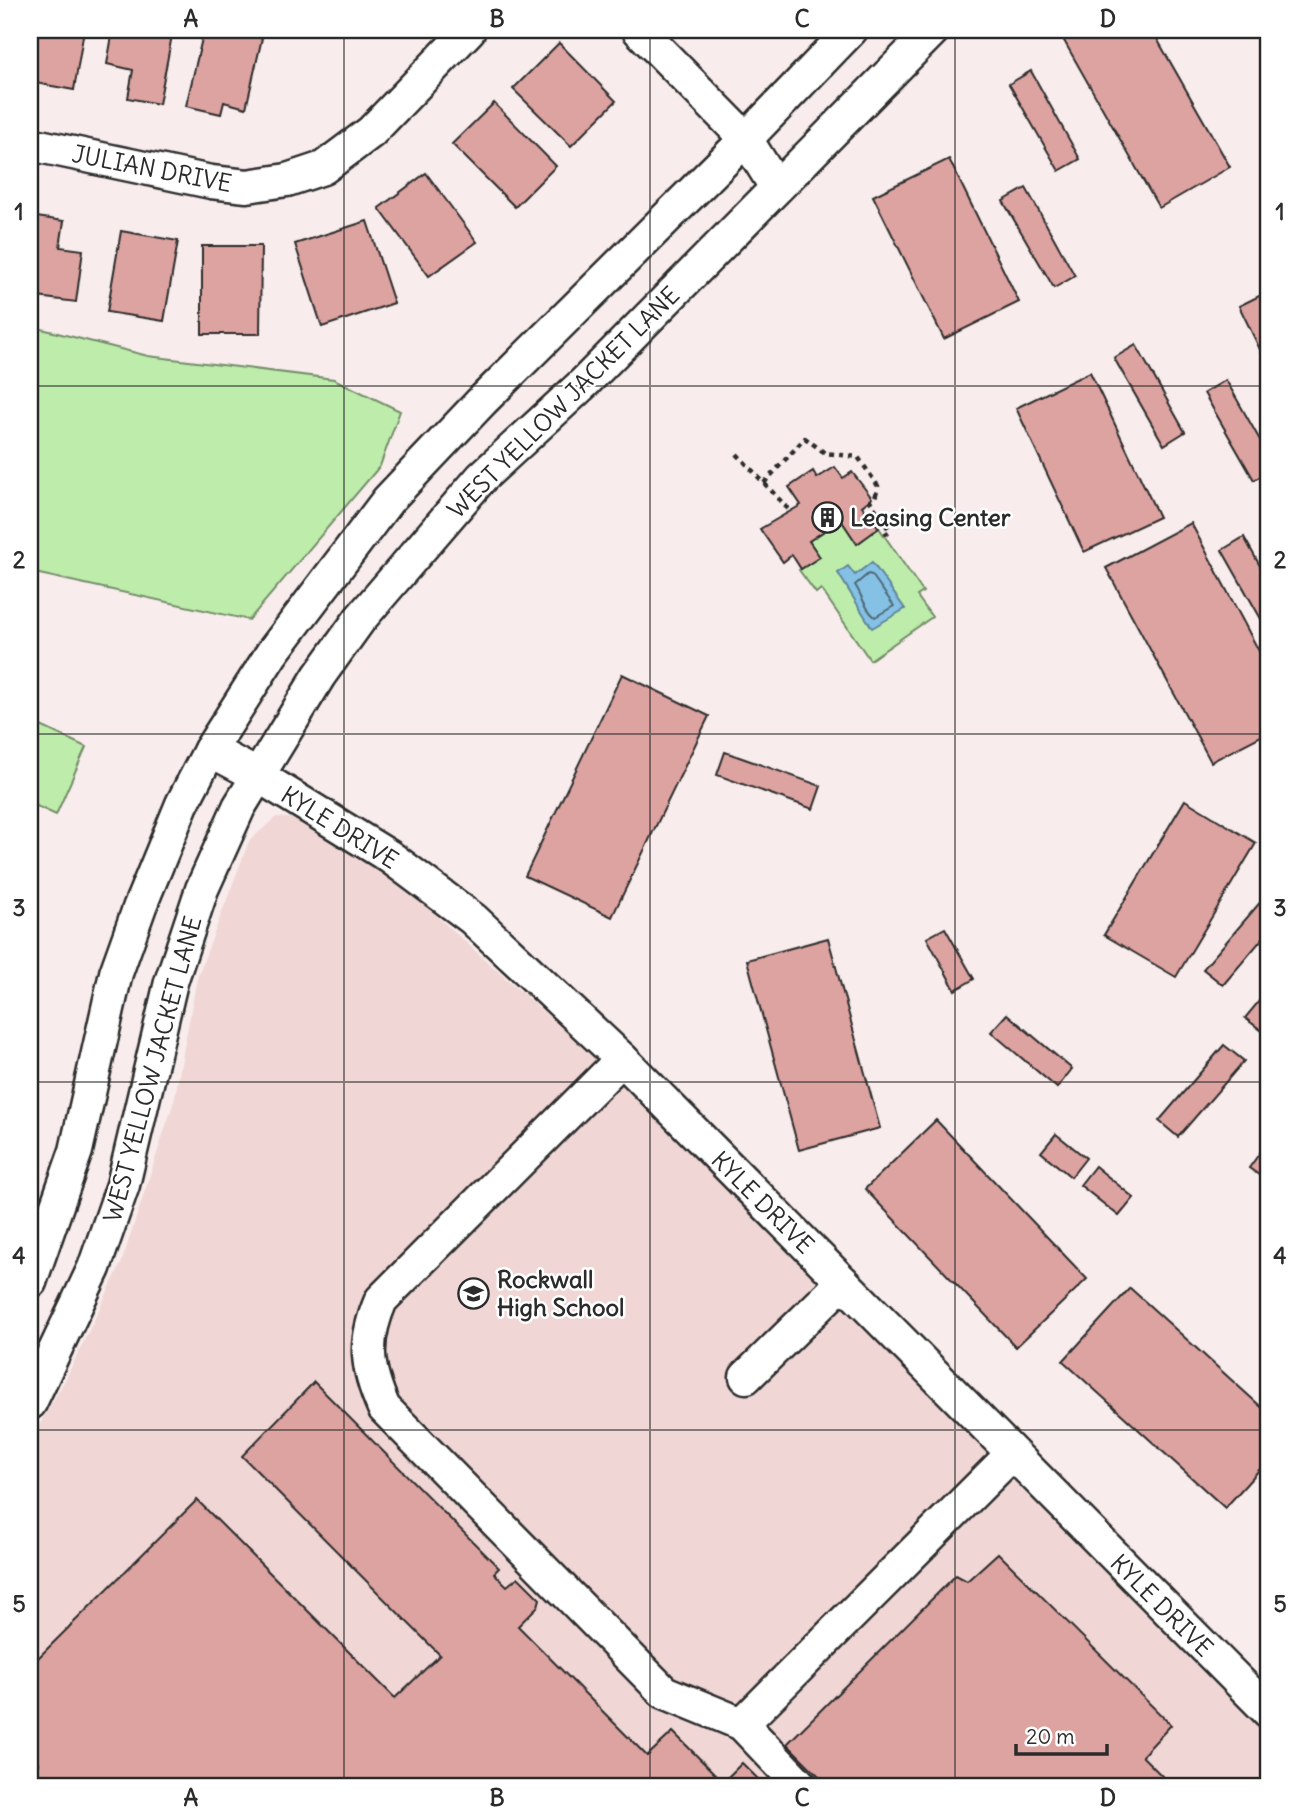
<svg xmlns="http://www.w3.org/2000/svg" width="1299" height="1817" font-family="Delius,sans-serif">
<rect width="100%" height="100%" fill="#f8edec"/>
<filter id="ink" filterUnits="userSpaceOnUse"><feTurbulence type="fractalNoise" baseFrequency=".0143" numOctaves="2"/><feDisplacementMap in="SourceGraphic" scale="14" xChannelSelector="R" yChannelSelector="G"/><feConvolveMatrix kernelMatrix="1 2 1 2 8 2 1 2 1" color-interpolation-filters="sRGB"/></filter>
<g filter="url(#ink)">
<polygon fill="#f0d7d6" points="276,817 299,819 331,835 412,894 641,1099 786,1238 1269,1730 1269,1787 30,1787 30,1441 66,1378 121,1264 174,1101 197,978 249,841"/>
<g fill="#beedab" stroke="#748c6b" stroke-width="2">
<polygon points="30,326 148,356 334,379 400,411 380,466 249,620 30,572"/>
<polygon points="841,520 879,528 923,592 917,596 932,617 870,660 821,589 816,593 799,570 819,557 809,541"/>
<polygon points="30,721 86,747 56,815 30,803"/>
</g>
<polygon fill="#85c1e5" stroke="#61859b" stroke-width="2" points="872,562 905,609 872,628 838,573 848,566 855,575"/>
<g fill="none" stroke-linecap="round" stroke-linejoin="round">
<path stroke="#4f6775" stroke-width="2" d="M 868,574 L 872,575 L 894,606 L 875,617 C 865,610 862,595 855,585 Z"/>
</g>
<g fill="#dda3a1" stroke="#2b2b2b" stroke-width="2">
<polygon points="30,30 84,30 74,90 30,82"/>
<polygon points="113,30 173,30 159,104 128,98 133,70 107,64"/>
<polygon points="204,30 225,30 262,38 246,108 224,102 221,114 186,106"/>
<polygon points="1080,30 1152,30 1230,167 1159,208 1063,39"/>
<polygon points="559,43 616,101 571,146 513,89"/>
<polygon points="1031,71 1080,159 1059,171 1009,84"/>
<polygon points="494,103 556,166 515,207 452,144"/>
<polygon points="949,159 1019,302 944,339 873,196"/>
<polygon points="426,173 477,242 429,276 379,208"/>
<polygon points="1026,188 1075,276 1054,288 1003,201"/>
<polygon points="30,216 64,221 60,247 83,250 76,302 30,296"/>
<polygon points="367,221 394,303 322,327 295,244"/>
<polygon points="121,231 178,241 164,321 107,312"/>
<polygon points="202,246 261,246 260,334 202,334"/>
<polygon points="1269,291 1269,368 1239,306"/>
<polygon points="1136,345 1185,432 1164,445 1114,358"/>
<polygon points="1090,372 1159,517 1084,552 1016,408"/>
<polygon points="1226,380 1269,456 1269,471 1254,480 1204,393"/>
<polygon points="835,467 843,478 852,472 872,498 862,506 879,528 857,544 841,520 809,541 820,557 801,569 792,555 783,562 760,529 801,505 789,487 813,471 817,478"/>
<polygon points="1191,523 1269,670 1269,732 1211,762 1106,568"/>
<polygon points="1244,537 1269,582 1269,633 1222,550"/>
<polygon points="622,674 709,716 612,917 525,876"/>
<polygon points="725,752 821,786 813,809 717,775"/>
<polygon points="1185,800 1256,843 1176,977 1104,935"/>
<polygon points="1269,892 1269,931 1223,985 1203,969"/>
<polygon points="945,928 974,979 955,990 927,938"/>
<polygon points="828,938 880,1128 799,1150 747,960"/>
<polygon points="1269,989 1269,1028 1265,1033 1245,1018"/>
<polygon points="1007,1014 1072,1069 1057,1088 991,1032"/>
<polygon points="1224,1045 1244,1061 1178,1137 1159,1121"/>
<polygon points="936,1120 1087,1279 1016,1347 865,1189"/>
<polygon points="1056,1134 1086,1158 1071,1177 1041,1152"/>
<polygon points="1269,1140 1269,1182 1249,1168"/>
<polygon points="1095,1166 1134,1198 1119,1216 1080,1185"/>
<polygon points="1130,1288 1269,1414 1269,1459 1225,1508 1063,1361"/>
<polygon points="314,1382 499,1568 494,1573 507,1586 518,1577 540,1599 538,1606 518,1626 647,1756 673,1732 723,1782 742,1763 766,1787 30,1787 30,1773 39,1763 30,1754 30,1666 197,1500 395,1698 440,1655 242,1456"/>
<polygon points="998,1553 1171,1725 1142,1756 1173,1787 830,1787 787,1744 956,1575 967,1581"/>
</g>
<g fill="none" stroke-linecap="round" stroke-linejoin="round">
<defs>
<g id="minor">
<polyline points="639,30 746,139 776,187"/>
<polyline points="30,144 211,182 247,186 287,180 323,168 371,132 469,30"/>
<polyline points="210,750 257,775 390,857 473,919 622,1059 1269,1712"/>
<path d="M 622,1059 L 381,1300 C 363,1342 366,1367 384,1408 L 664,1692 L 742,1724 L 802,1787"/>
<polyline points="30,1282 76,1151 116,973 140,906 182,804 210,750 272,653 388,500 482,401 746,139 851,30"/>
<polyline points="746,1377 843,1282"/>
<polyline points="30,1403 94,1268 123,1185 171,982 202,889 239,807 319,676 360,619 482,477 584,383 933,30"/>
<polyline points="742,1724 1012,1454"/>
</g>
</defs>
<use href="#minor" stroke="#2b2b2b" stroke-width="37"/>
<g stroke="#2b2b2b" stroke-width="4.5" stroke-dasharray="5 5" stroke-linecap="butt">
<polyline points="737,454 791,512"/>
<polyline points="764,483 805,438 825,453 858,457 878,486 875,498 870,501 890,531 884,535"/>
</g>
<use href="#minor" stroke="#fff" stroke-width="32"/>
</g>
</g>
<path fill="none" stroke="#2b2b2b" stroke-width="2" stroke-opacity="0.55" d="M 344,30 L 344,1787M 650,30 L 650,1787M 955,30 L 955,1787M 30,386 L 1269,386M 30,734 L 1269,734M 30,1082 L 1269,1082M 30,1430 L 1269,1430"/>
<defs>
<symbol id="building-ring" viewBox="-11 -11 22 22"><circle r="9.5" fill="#fff" stroke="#2b2b2b" stroke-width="1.5"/><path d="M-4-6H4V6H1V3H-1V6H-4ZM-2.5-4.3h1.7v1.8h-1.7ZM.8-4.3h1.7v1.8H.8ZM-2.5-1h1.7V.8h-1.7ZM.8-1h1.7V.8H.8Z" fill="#2b2b2b"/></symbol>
<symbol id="school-ring" viewBox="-11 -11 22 22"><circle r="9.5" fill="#fff" stroke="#2b2b2b" stroke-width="1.5"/><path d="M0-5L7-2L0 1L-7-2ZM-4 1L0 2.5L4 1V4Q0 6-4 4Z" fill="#2b2b2b"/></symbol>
</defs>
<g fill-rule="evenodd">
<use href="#building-ring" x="810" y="500" width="35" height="35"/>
<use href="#school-ring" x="456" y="1276" width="35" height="35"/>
</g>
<g text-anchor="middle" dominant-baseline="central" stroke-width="5" stroke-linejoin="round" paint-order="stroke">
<g font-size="24" fill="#2b2b2b" stroke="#fff">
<text transform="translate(152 168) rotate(11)">JULIAN DRIVE</text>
<text transform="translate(563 402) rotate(-45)">WEST YELLOW JACKET LANE</text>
<text transform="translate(340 827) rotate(32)">KYLE DRIVE</text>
<text transform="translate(152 1069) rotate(-75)">WEST YELLOW JACKET LANE</text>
<text transform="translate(763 1202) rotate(45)">KYLE DRIVE</text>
<text transform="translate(1162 1605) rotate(45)">KYLE DRIVE</text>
</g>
<g font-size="24" font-weight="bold" fill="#2b2b2b" stroke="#fff" text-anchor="start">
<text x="850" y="517">Leasing Center</text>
<text x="497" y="1279">Rockwall<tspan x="497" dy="28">High School</tspan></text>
</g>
</g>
<rect width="1299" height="1817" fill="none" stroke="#fff" stroke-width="77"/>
<path d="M1016 1744v10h91v-10" fill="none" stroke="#2b2b2b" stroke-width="3.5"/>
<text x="1026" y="1744" font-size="21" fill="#2b2b2b" stroke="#ffffff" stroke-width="5" paint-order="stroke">20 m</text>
<rect x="38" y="38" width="1222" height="1740" fill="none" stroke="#2b2b2b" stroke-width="2.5"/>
<g font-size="23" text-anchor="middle" font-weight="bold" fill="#2b2b2b">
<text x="191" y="27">A</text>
<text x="497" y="27">B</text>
<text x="802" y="27">C</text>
<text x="1108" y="27">D</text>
<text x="19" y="220">1</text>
<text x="1280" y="220">1</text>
<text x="19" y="568">2</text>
<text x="1280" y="568">2</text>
<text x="19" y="916">3</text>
<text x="1280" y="916">3</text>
<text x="19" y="1264">4</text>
<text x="1280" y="1264">4</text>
<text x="19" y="1612">5</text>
<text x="1280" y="1612">5</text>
<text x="191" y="1806">A</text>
<text x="497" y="1806">B</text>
<text x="802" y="1806">C</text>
<text x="1108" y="1806">D</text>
</g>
</svg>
